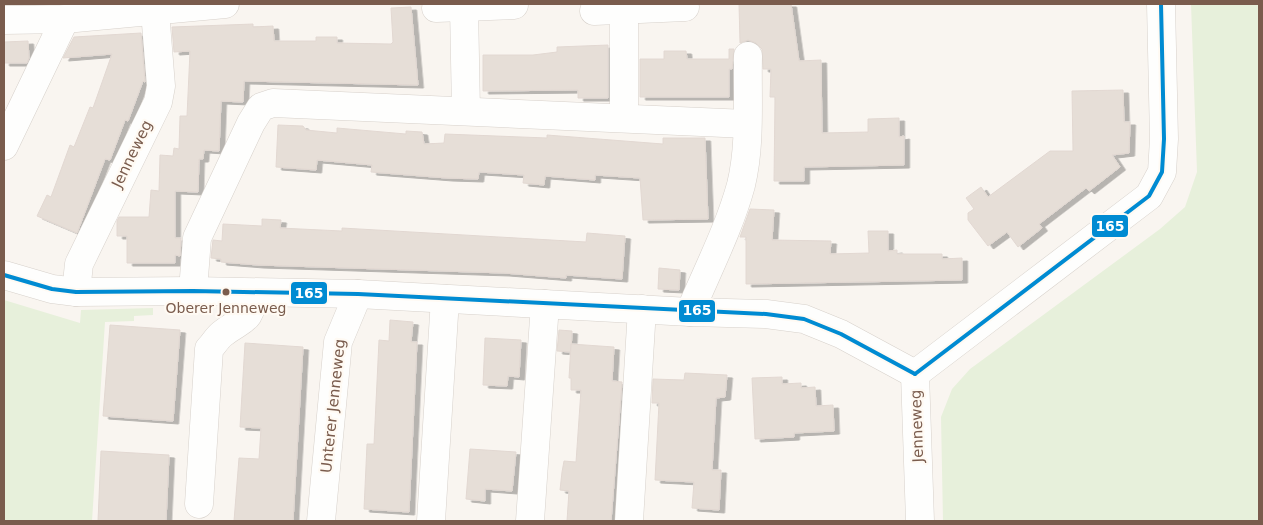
<svg xmlns="http://www.w3.org/2000/svg" width="1263" height="525" font-family="'DejaVu Sans',sans-serif">
<defs>
<filter id="shadow"><feDropShadow dx="5.5" dy="3" stdDeviation="0" flood-color="#0004"/></filter>
</defs>
<rect width="100%" height="100%" fill="#f9f5f0"/>
<g fill="#e7f0db">
<polygon points="1191,4 1259,4 1259,521 943,521 941,417 952,389 970,369 1160,229 1185,207 1197,172"/>
<polygon points="4,300 80,323 81,310 153,308 153,315 134,316 134,321 105,322 92,521 4,521"/>
</g>
<g fill="#e6ded7" stroke="#e2d8d2" filter="url(#shadow)">
<polygon points="739,4 791,4 799,61 821,60 822,133 868,132 868,119 899,118 899,137 904,136 904,165 804,167 804,181 774,181 775,97 770,97 771,69 763,69 762,49 756,43 748,40 740,43"/>
<polygon points="411,7 418,85 244,81 243,102 221,101 219,151 204,150 203,159 199,159 198,192 175,191 175,238 181,238 180,256 175,255 175,263 127,263 127,236 117,236 117,221 119,217 149,217 151,190 159,191 160,155 173,156 174,148 179,149 180,116 187,116 190,51 174,52 172,27 253,24 253,27 273,26 274,41 316,41 316,37 337,37 337,43 391,44 393,42 391,8"/>
<polygon points="141,33 145,82 143,81 128,121 125,120 110,160 105,159 77,233 37,216 47,195 51,197 70,145 74,147 90,107 93,108 112,54 63,58 74,37"/>
<polygon points="28,41 29,58 27,63 4,63 4,42"/>
<polygon points="608,45 608,98 578,98 578,90 483,91 483,55 533,55 557,52 557,47"/>
<polygon points="729,49 734,49 732,69 729,69 729,97 640,97 640,59 664,59 664,51 686,51 687,59 729,59"/>
<polygon points="1123,90 1124,122 1130,122 1129,153 1112,155 1120,167 1089,191 1086,188 1039,224 1042,228 1018,247 1007,232 988,246 968,220 968,213 974,209 966,198 981,187 988,197 1050,151 1073,151 1072,91"/>
<polygon points="278,125 303,126 306,130 337,133 337,128 406,134 406,131 422,132 424,144 444,143 445,134 547,138 547,135 663,144 663,138 705,138 708,219 643,220 640,178 595,175 595,180 545,176 544,185 523,183 524,175 479,172 478,179 447,178 371,172 372,165 317,160 316,170 276,167"/>
<polygon points="750,209 774,210 772,240 831,241 830,254 869,253 868,231 888,231 888,251 897,250 897,254 942,254 942,259 962,258 962,280 746,284 746,237 740,237"/>
<polygon points="262,219 281,220 280,228 342,231 342,228 586,242 587,233 625,236 622,279 566,275 566,278 504,273 258,265 221,262 221,259 211,258 213,240 222,241 223,224 262,226"/>
<polygon points="659,268 680,270 679,290 658,289"/>
<polygon points="390,320 413,322 411,342 417,342 409,512 364,509 367,444 374,444 379,340 389,341"/>
<polygon points="110,325 180,330 173,421 103,416"/>
<polygon points="559,330 572,331 571,352 557,351"/>
<polygon points="485,338 521,340 519,377 508,376 507,386 483,385"/>
<polygon points="245,343 303,347 293,521 234,521 239,458 259,459 261,428 240,427"/>
<polygon points="571,344 614,347 612,381 622,382 611,521 567,521 569,491 560,490 562,472 564,461 576,462 581,390 571,390 571,378 569,378"/>
<polygon points="685,373 727,375 725,397 716,398 712,470 721,470 719,510 692,508 694,482 655,480 659,403 652,403 653,379 684,380"/>
<polygon points="782,377 782,384 801,383 801,388 815,387 816,406 833,405 834,431 794,433 794,437 755,439 752,378"/>
<polygon points="470,449 516,452 512,491 485,489 485,501 466,499"/>
<polygon points="101,451 169,455 166,521 98,521"/>
</g>
<g fill="none" stroke-linecap="round" stroke-linejoin="round">
<defs>
<g id="minor">
<polyline points="464,7 466,111"/>
<polyline points="436,8 514,5"/>
<polyline points="624,10 624,118"/>
<polyline points="594,11 685,7"/>
<polyline points="4,20 65,19 225,4"/>
<polyline points="4,146 65,19"/>
<polyline points="4,275 52,289 76,292 193,291 358,294 690,312 766,314 804,319 841,334 915,374"/>
<polyline points="193,291 197,238 251,123 261,107 273,103 747,124"/>
<polyline points="76,292 79,264 158,102 161,86 155,11"/>
<path d="M 690,312 C 707,271 729,229 741,185 C 751,144 747,98 748,56"/>
<polyline points="915,374 1149,196 1162,172 1164,139 1161,4"/>
<polyline points="915,374 920,521"/>
<path d="M 199,504 L 209,349 C 213,345 217,338 222,334 C 243,317 250,324 254,293"/>
<polyline points="321,521 338,342 358,294"/>
<polyline points="431,521 445,299"/>
<polyline points="530,521 545,304"/>
<polyline points="629,521 642,309"/>
</g>
</defs>
<use href="#minor" stroke="#d7d1cb" stroke-width="29"/>
<use href="#minor" stroke="#fefefd" stroke-width="28"/>
<defs>
<g id="bus-1">
<polyline points="4,275 52,289 76,292 193,291 358,294 766,314 804,319 841,334 915,374"/>
<polyline points="915,374 1149,196 1162,172 1164,139 1161,4"/>
</g>
</defs>
<use href="#bus-1" stroke="#fffaf3" stroke-width="8"/>
<use href="#bus-1" stroke="#008bd2" stroke-width="4"/>
</g>
<circle fill="#7a5c4d" stroke="#fffaf3" stroke-width="2" cx="226" cy="292" r="4.5"/>
<g text-anchor="middle" dominant-baseline="central" stroke-width="4.5" stroke-linejoin="round" paint-order="stroke">
<g font-size="14" fill="#7a5c4d" stroke="#fffaf3">
<text x="226" y="308">Oberer Jenneweg</text>
</g>
<g font-size="15" fill="#7a5c4d" stroke="#fffaf3">
<text transform="translate(132 154) rotate(-64)">Jenneweg</text>
<text transform="translate(333 406) rotate(-84)">Unterer Jenneweg</text>
<text transform="translate(917 426) rotate(-92)">Jenneweg</text>
</g>
</g>
<g stroke="#fffaf3" stroke-width="2">
<rect x="1091" y="214" width="38" height="24" rx="5" fill="#008bd2"/>
<rect x="290" y="281" width="38" height="24" rx="5" fill="#008bd2"/>
<rect x="678" y="299" width="38" height="24" rx="5" fill="#008bd2"/>
</g>
<g font-size="14" text-anchor="middle" font-weight="bold" fill="#fff">
<text x="1110" y="231">165</text>
<text x="309" y="298">165</text>
<text x="697" y="315">165</text>
</g>
<rect width="1263" height="525" fill="none" stroke="#7a5c4d" stroke-width="10"/>
</svg>
